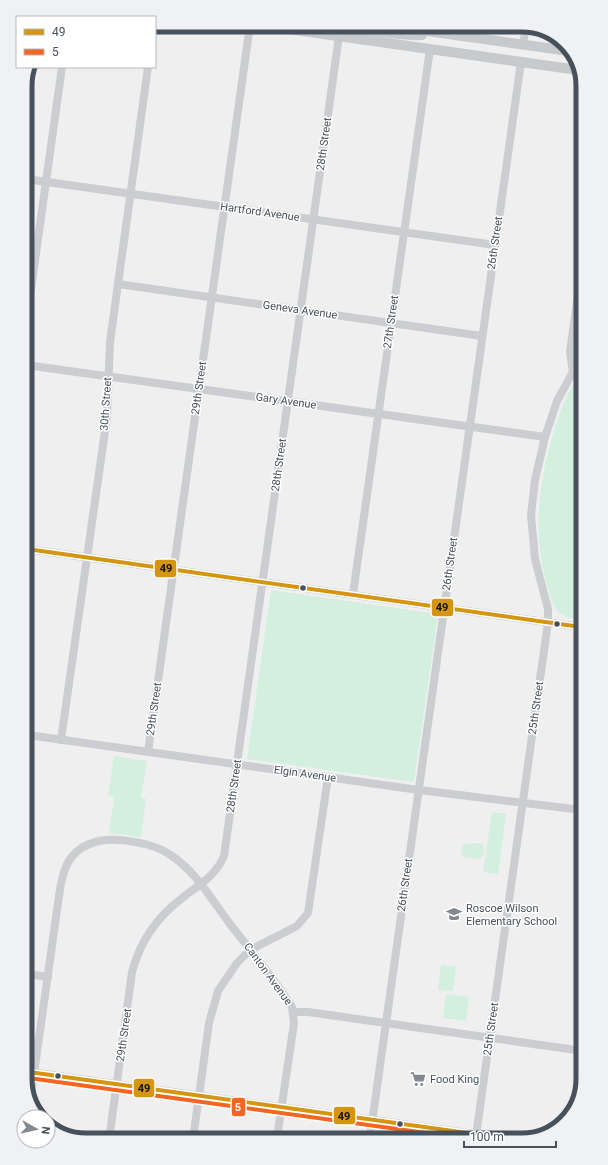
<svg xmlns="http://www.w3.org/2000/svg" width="608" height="1165" font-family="Roboto,sans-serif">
<rect width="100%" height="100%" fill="#f0efef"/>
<g fill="#d3efde">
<path d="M 580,376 L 581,620 C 576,619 568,618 563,615 C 553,610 551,597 548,587 C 531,533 539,477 556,425 C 561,408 568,389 580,376 Z"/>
<polygon points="271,590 438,614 414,782 247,759"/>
<polygon points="114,756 147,761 141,798 146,799 141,837 109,833 114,797 108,796"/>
<polygon points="492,812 506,814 498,874 483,872"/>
<path d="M 479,843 L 483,845 C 485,851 485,855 479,859 L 461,856 L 463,844 Z"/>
<polygon points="441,965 456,967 453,991 438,990"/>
<polygon points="446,994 469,997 466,1021 443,1018"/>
</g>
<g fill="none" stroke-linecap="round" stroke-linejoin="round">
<g stroke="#cbcdd0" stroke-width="8">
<polyline points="523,45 526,25"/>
<polyline points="26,179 495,245"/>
<polyline points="118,284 482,336"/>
<polyline points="26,325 62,67"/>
<polyline points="26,365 545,437"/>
<polyline points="27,549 581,627"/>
<polyline points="353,594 430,49"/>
<polyline points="28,735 419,790 582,810"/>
<polyline points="61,740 107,417 110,342 148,67"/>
<polyline points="148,752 250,25"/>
<polyline points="28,756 31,736"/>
<polyline points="29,974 48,977"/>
<polyline points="294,1012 308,1012 583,1051"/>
<polyline points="30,1072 489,1136"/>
<path d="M 30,1102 L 60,889 C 64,864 72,847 99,841 C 117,837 153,843 169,854 C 195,870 212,900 230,924 C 251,951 274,978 292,1007 L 294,1023 L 277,1138"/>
<polyline points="476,1136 548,622 548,609 535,559 531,515 535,480 545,437 557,401 573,372 570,352 579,286"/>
<polyline points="370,1137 521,62"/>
<polyline points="193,1139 209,1023 218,991 237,963 250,950 297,926 308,913 328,777"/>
<path d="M 109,1140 L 132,972 C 140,942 156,918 181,899 C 197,886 216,876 224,856 L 339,36"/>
</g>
<g stroke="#c6cacd" stroke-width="10">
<polyline points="260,25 578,70"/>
<path d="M 315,25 L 330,28 L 339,36 C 360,24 397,37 422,35"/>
<polyline points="384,25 569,51"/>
</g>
<defs>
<g id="bus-1">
<polyline points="27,549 581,627"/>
<polyline points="29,1072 489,1136"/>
</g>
<polyline id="bus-2" points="29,1078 448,1136"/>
</defs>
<use href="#bus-1" stroke="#fff" stroke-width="7"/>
<use href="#bus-2" stroke="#fff" stroke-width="7"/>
<use href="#bus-1" stroke="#d49512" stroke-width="4"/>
<use href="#bus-2" stroke="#f26522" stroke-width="4"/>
</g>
<defs>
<symbol id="school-bare" viewBox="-9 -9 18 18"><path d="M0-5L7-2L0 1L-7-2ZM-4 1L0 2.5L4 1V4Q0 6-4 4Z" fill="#82888f" stroke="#fff" stroke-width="2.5" paint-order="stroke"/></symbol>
<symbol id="supermarket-bare" viewBox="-9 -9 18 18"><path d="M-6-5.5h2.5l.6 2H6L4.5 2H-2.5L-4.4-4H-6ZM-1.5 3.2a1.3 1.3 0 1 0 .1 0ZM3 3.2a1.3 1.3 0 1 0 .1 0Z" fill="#82888f" stroke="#fff" stroke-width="2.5" paint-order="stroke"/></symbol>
</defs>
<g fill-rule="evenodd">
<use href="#school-bare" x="443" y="903" width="22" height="22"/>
<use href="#supermarket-bare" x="407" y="1068" width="22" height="22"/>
</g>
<g fill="#46515c" stroke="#fff" stroke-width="1.5">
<circle cx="303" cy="588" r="3.5"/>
<circle cx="557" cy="624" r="3.5"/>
<circle cx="58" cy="1076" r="3.5"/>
<circle cx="400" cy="1124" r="3.5"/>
</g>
<g text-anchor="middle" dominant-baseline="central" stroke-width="3" stroke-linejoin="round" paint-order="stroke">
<g font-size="11" fill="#46515c" stroke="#fff">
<text transform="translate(324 144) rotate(-82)">28th Street</text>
<text transform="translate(260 212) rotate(8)">Hartford Avenue</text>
<text transform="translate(495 243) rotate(-82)">26th Street</text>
<text transform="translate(300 310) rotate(8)">Geneva Avenue</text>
<text transform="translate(391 322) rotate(-82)">27th Street</text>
<text transform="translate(199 388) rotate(-82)">29th Street</text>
<text transform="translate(286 401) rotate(8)">Gary Avenue</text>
<text transform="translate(106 404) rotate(-86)">30th Street</text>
<text transform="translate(279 465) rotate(-82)">28th Street</text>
<text transform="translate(450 564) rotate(-82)">26th Street</text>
<text transform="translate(536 708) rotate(-82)">25th Street</text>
<text transform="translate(154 709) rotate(-82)">29th Street</text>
<text transform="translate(305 774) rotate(8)">Elgin Avenue</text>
<text transform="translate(234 786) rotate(-82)">28th Street</text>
<text transform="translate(405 885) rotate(-82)">26th Street</text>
<text transform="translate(268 974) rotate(54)">Canton Avenue</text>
<text transform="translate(491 1029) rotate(-82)">25th Street</text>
<text transform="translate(124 1035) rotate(-82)">29th Street</text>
</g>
<g font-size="11" fill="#46515c" stroke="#fff" text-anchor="start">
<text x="466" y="908">Roscoe Wilson<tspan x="466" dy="13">Elementary School</tspan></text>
<text x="430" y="1079">Food King</text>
</g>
</g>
<path d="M0 0H608V1165H0ZM86 32H522A54 54 0 0 1 576 86V1079A54 54 0 0 1 522 1133H86A54 54 0 0 1 32 1079V86A54 54 0 0 1 86 32Z" fill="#f0f1f2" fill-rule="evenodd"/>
<path fill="none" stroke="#46515c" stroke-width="5" d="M86 32H522A54 54 0 0 1 576 86V1079A54 54 0 0 1 522 1133H86A54 54 0 0 1 32 1079V86A54 54 0 0 1 86 32Z"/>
<g stroke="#fff" stroke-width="1.5">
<rect x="154" y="559" width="23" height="19" rx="4" fill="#d49512"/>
<rect x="431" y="598" width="23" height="19" rx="4" fill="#d49512"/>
<rect x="133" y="1078" width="22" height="20" rx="4" fill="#d49512"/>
<rect x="231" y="1097" width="15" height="20" rx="4" fill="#f26522"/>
<rect x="333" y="1106" width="23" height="19" rx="4" fill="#d49512"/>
</g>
<g font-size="11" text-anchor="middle" font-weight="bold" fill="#fff">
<text x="238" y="1111">5</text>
</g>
<g font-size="11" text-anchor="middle" font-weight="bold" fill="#111">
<text x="166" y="572">49</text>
<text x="442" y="611">49</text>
<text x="144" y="1092">49</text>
<text x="344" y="1120">49</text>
</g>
<rect x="16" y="16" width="140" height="52" fill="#ffffff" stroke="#b5b9be"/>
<rect x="24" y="29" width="20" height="6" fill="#d49512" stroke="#b5b9be"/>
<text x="52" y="36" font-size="12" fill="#46515c">49</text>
<rect x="24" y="49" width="20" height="6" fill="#f26522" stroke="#b5b9be"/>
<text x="52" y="56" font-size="12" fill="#46515c">5</text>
<g transform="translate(36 1129) rotate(98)"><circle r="19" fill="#ffffff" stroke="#b5b9be"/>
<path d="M0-3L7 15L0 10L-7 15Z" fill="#82888f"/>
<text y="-6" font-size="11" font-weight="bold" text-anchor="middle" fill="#46515c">N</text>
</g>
<path d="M464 1141v6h92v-6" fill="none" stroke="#46515c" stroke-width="2"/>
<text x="470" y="1141" font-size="12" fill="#46515c" stroke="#ffffff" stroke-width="3" paint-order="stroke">100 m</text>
</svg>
